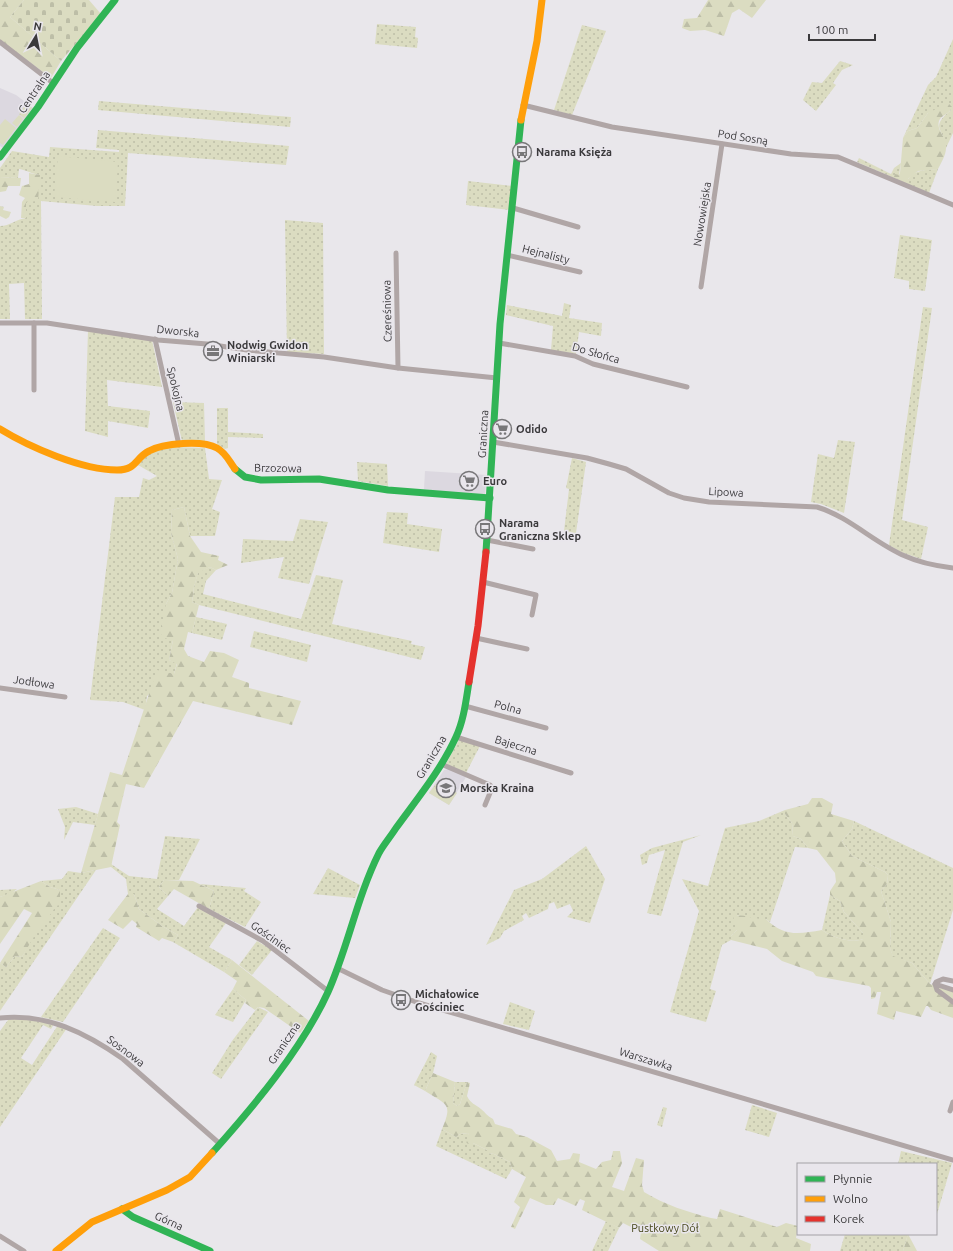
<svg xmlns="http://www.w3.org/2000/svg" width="953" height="1251" font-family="Ubuntu,sans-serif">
<defs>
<pattern id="grass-dots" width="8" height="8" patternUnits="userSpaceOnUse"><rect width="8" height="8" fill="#dbdcc1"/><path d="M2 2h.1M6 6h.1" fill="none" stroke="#bdbea7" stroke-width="1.8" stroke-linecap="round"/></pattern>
<pattern id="forest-firs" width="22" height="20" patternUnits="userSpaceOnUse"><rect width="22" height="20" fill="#dbdcc1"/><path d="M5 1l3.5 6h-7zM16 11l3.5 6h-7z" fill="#bdbea7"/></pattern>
<pattern id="cemetery-stones" width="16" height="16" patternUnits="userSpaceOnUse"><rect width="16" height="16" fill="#dbdcc1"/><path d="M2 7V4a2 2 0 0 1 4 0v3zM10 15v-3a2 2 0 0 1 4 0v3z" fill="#bdbea7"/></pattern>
<pattern id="park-tufts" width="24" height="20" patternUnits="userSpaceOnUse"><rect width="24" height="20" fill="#dbdcc1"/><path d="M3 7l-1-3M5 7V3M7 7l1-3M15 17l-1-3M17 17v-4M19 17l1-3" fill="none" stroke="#bdbea7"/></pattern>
</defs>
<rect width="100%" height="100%" fill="#e9e7eb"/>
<g fill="#dcd8e0">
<polygon points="0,88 16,95 33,108 3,148 0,146"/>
<polygon points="425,471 487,475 485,494 454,493 424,489"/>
<polygon points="449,769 466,777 449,805 429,793 444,770"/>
</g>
<g fill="url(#grass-dots)">
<polygon points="377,24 416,27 415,37 418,38 417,48 375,44"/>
<polygon points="582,25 606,31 572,115 554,110"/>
<path d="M 953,39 L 953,133 L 946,148 C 944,128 929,128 951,110 L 928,113 L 917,128 L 908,131 L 903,138 L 928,85 L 936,77 Z"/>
<polygon points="840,61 853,65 842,70 833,83 836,85 816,111 803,100 812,82 822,83"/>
<polygon points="99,101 291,117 290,127 98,110"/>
<path d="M 98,130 L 289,146 L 286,165 L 128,153 L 125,206 L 97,206 L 41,201 L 42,319 L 25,319 L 24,283 L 9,284 L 10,319 L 0,319 L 0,226 C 10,226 16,219 26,218 L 26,202 L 40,175 C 32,174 26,170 19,169 L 18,178 L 0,177 L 0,168 L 12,151 L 49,157 L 50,147 L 119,152 L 119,150 L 96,148 Z"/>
<path d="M 859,158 L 891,174 L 894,168 L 901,163 L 899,175 L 908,179 C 916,169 926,170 938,169 L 929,193 L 857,162 Z"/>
<polygon points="468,181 513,186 510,210 466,205"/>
<polygon points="285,220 323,223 324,354 287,352"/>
<polygon points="900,235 932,240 925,291 909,289 909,281 894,278"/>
<polygon points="564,303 571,305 569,318 602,323 601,336 579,332 576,354 551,350 553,326 506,315 507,305 562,316"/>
<polygon points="923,307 932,308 902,520 928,527 921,559 901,552 889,545"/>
<polygon points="88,330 152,340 162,387 107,380 108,406 150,411 148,428 108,421 108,437 85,431"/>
<polygon points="173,402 204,403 205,442 182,441"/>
<polygon points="217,408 228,408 228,432 263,434 263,438 228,437 228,448 225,449 217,444"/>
<polygon points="838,440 855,442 844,513 821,504 811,502 818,454 834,458"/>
<polygon points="172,447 205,448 209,479 222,480 212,509 220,512 215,536 190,536 184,507 172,510 171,533 178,559 172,593 166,604 173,640 169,660 177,663 174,674 147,696 145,710 123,702 90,700 115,497 139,497 143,478 149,480 157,476 138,465 148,453"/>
<polygon points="572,458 586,462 576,533 564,531 569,489 566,488"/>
<polygon points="357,462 387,464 388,486 358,481"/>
<polygon points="387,512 408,513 407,524 442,529 439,552 383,543"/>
<polygon points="300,519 328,522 309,584 278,578 284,557 241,563 243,539 293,541"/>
<polygon points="210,567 216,570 206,581 203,594 301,619 316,575 343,580 332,624 412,641 411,644 425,647 421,660 199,605 192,602 194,587 198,572"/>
<polygon points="196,617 227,624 222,640 192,633"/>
<polygon points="254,631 311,645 307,662 250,647"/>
<polygon points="459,740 480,746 466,773 446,764"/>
<polygon points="76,807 98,814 95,825 73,822 64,840 65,827 58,809"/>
<polygon points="785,810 785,814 792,823 793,836 801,839 808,848 795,847 770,922 766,919 757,920 737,915 737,930 731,936 731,940 722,945 710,989 716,991 706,1022 670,1012 699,911 682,879 708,886 725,828 759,821"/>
<polygon points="854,821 953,868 953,910 930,984 912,963 893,957 890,948 891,922 881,891 887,884 888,875 885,872 852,856 842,841 852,829"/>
<polygon points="701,835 683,842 661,916 647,913 665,850 649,855 647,863 642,865 640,855 652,848"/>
<polygon points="165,836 200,839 179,880 164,880 159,887 168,896 157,909 184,926 198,907 226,923 209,947 232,960 224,972 173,942 178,935 162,926 139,909 134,894 128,894 126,879 111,867 111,864 129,876 157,879"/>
<polygon points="586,846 605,879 590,923 567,917 573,911 570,904 557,909 554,902 549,904 548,909 529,918 526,913 522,916 524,920 504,931 500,938 486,945 514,890 542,879"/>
<polygon points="328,868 360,885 355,898 313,894"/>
<path d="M 96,870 L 0,1011 L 0,963 L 6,967 L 15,956 L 22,957 C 27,948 32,936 39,927 C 52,911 55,911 60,890 L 50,887 L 41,881 L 62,879 L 68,871 L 81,873 Z"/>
<polygon points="200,884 246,888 244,891 261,902 245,927 209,909 214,891"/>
<polygon points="17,889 12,893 0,897 0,890"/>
<path d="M 830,895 L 840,901 L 844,912 L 863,933 L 863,939 C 852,944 831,937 822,930 Z"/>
<polygon points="103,928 120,938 63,1022 41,1017"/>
<polygon points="257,941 272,950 252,975 239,965"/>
<polygon points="233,989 246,1000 233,1022 215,1015"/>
<polygon points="510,1002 535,1011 529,1030 503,1024"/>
<polygon points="258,1007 268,1012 221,1079 212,1073 232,1041"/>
<polygon points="18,1018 54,1024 51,1029 43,1025 21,1058 32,1065 58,1025 67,1028 0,1127 0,1031 8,1020"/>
<polygon points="431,1052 437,1056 433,1073 425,1091 414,1085"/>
<polygon points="455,1082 467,1082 460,1104 457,1106 453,1103"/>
<polygon points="752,1105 777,1113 769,1137 745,1130"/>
<polygon points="663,1107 667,1108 662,1127 657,1125"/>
<polygon points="442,1129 456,1137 460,1134 468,1133 473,1143 487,1150 488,1153 494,1154 510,1162 512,1169 506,1179 436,1146"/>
<polygon points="901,1151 952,1163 937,1214 936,1164 898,1164"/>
<polygon points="606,1221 619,1228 608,1251 592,1251"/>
<polygon points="845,1234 908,1234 903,1251 840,1251"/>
</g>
<g fill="url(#forest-firs)">
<polygon points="0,0 24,0 10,17 61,61 51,78 0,40"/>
<polygon points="708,0 766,0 752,18 739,9 732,13 724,36 705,30 690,31 682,28 684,19 697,18"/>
<path d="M 948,103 L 952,107 C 950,114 941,115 939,121 C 936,131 948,138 946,148 C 946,155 941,163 938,169 L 918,171 L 904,182 L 894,177 L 895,174 L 899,175 L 900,173 L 903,138 L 908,131 L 917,128 L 928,113 Z"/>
<polygon points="29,173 40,175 38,201 26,202 26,218 21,218 22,202 25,198 19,195 22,186 29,184"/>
<polygon points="0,177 21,178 20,186 8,186 6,191 0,192"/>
<polygon points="0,206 4,207 3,210 11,212 9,217 6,219 0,216"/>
<polygon points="184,507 190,536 201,552 219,556 218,560 228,565 216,570 210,567 198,573 194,587 192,602 199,605 192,633 188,632 184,649 188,656 204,662 210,651 224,653 239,660 232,677 249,683 249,688 301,701 292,725 193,701 144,788 126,784 117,822 120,825 111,867 81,873 110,772 122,775 157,670 174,674 177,664 169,660 173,640 164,638 160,633 166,604 172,593 178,559 171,533 172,510"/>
<path d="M 812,798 L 822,798 L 833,804 L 831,814 L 854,821 L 852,829 L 842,841 L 852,856 L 885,872 L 888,875 L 887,884 L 881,891 L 891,922 L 890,948 L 893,956 L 912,963 L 930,984 L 953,992 L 953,1018 L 931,1010 L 928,1006 L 926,1006 L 921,1017 L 896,1011 L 894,1020 L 877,1014 L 881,992 L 877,992 L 875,998 L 871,999 L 871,988 L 869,986 L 816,976 L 813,972 L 782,961 L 767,949 L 731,940 L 731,936 L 737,930 L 733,916 C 741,913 755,920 766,919 C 784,937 799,934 822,930 C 831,937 852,944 863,939 L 863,933 L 844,912 L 840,901 L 830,895 L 830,891 L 836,882 L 835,873 L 817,850 L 808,848 L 801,839 L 793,836 L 792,823 L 785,814 L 785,810 L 808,804 Z"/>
<polygon points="164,880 193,881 214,891 209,909 174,889 168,896 159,887"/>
<polygon points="41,881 50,887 60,890 60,905 56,906 42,927 39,928 22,957 15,956 6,967 0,963 32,913 24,909 0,944 0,897"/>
<polygon points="128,894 134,894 139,909 162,926 178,935 173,942 162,938 159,941 136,927 137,924 132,920 123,929 108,920"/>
<polygon points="232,960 309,1021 300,1033 264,1008 258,1007 255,1010 245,1003 246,1000 233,989 237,981 224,972"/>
<path d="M 433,1073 L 455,1082 L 453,1103 L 457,1106 L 460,1104 L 467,1082 L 470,1083 L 467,1096 C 471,1104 475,1104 481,1109 C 486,1113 487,1116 493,1119 L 495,1124 L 512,1129 L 516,1134 L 527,1137 L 551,1150 L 557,1161 L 570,1159 L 573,1153 L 580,1154 L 579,1162 L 596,1169 L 602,1162 L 611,1160 L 613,1151 L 620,1151 L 622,1163 L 612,1187 L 624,1191 L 636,1158 L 644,1160 L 642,1185 L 644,1192 C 665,1205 688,1212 711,1218 L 717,1219 L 720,1209 L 777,1227 L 786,1223 L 798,1226 L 796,1238 L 811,1244 L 810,1251 L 659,1251 L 640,1239 L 641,1232 L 623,1223 L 619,1228 L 582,1210 L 585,1201 L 580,1199 L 576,1206 L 558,1198 L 554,1205 L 546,1205 L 530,1198 L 515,1229 L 511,1227 L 520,1207 L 514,1202 L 526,1177 L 512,1169 L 510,1162 L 494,1154 L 487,1153 L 487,1150 L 473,1143 L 468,1144 L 466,1142 L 469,1136 L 468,1133 L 460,1134 L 456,1137 L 442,1129 C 453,1103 447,1105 425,1091 Z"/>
<polygon points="908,1234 917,1251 903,1251"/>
</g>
<polygon fill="url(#cemetery-stones)" points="24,0 89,0 101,14 61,61 10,17"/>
<g fill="url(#park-tufts)">
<polygon points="26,104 32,108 24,118 19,114"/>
<polygon points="441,783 457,793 449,805 429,793 436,784 439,785"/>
</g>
<g fill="#dbdcc1">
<polygon points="19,115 23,119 17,127 12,123"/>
<polygon points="5,119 16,128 3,145 0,143 0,125"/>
<polygon points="58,156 118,162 115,202 54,197"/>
</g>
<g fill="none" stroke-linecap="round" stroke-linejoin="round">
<g stroke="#b0a6a6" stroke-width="5">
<polyline points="0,42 53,83"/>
<polyline points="523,105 612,127 791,154 838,157 953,205"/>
<polyline points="513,208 578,227"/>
<polyline points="396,253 398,368"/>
<polyline points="507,255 580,272"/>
<polyline points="701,287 722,144"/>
<polyline points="0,323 47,323 158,340 207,344 247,350 324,357 398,368 497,378"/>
<polyline points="34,323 34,390"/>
<polyline points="155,339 179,445"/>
<polyline points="499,343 575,356 593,364 687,387"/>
<path d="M 493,442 L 587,458 L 609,464 L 626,469 L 669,493 L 684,498 L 709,502 L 817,507 C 850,517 874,543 905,556 C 920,563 937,566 953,568"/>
<polyline points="487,540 533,549"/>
<polyline points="483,582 536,595 532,615"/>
<polyline points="476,638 527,649"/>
<polyline points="0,688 65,697"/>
<polyline points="465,706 546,728"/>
<polyline points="456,737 571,773"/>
<polyline points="441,764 490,785 492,788 485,805"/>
<polyline points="199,906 263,941 328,991"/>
<polyline points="337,968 382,990 419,1003 953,1160"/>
<polyline points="935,984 936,982 943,979 953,981"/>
<polyline points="953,990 935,984 937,990 953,1002"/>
<path d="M 0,1018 C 47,1013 86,1033 123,1059 L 220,1144"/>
<polyline points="950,1111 953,1102"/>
<polyline points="0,1236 24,1251"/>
</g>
<g stroke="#30b455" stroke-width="7">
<polyline points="0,157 38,107 77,48 115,0"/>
<polyline points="235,469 245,477 261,480 319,479 388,490 490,498"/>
<polyline points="486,552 500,324 521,120"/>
<path d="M 212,1153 C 254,1106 302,1049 328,992 C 348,947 357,897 379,853 C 384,844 391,836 396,828 C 417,799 441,770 456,737 C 464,720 466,700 469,682"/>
<polyline points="122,1209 133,1217 210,1251"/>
</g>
<g stroke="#ff9f0a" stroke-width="7">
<polyline points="521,120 537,41 542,0"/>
<path d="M 0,429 C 29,447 82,470 117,470 C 137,470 135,458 149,451 C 163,443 203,440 217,448 C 226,453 229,461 235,469"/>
<polyline points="56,1251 92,1222 167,1190 190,1177 212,1153"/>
</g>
<polyline stroke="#e5322d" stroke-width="7" points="469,682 478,626 486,552"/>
</g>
<defs>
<symbol id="bus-ring" viewBox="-11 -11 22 22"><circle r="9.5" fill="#e9e6ec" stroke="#787779" stroke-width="1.5"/><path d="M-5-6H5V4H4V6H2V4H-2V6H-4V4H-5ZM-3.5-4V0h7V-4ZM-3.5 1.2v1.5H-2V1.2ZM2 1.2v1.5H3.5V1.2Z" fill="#787779"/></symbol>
<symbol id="office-ring" viewBox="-11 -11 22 22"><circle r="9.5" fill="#e9e6ec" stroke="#787779" stroke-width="1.5"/><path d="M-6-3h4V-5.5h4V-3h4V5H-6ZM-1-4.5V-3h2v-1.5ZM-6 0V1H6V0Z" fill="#787779"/></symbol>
<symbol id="supermarket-ring" viewBox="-11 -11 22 22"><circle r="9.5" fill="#e9e6ec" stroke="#787779" stroke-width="1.5"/><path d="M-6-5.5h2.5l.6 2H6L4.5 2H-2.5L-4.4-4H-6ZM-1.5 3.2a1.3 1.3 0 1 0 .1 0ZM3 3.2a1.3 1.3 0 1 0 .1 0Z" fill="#787779"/></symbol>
<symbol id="school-ring" viewBox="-11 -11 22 22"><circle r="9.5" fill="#e9e6ec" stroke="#787779" stroke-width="1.5"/><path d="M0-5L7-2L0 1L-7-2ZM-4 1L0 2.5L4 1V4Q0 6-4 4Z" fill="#787779"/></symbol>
</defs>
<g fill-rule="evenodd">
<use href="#bus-ring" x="511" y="141" width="22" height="22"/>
<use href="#office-ring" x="202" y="340" width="22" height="22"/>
<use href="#supermarket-ring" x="491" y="418" width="22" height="22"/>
<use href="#supermarket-ring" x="458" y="470" width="22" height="22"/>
<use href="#bus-ring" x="474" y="518" width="22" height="22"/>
<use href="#school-ring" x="435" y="777" width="22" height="22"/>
<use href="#bus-ring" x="390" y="989" width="22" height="22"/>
</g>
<g text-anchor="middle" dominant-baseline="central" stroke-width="3" stroke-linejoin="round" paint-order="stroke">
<g font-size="11" fill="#3b3a3c" stroke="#e9e6ec">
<text transform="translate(34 92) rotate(-56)">Centralna</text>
<text transform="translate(743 137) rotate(9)">Pod Sosną</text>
<text transform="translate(702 214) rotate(-81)">Nowowiejska</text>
<text transform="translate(546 254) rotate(14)">Hejnalisty</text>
<text transform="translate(387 311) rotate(-91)">Czereśniowa</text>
<text transform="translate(178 331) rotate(6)">Dworska</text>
<text transform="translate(596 353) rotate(16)">Do Słońca</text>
<text transform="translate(176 389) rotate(77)">Spokojna</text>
<text transform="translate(483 434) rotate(-87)">Graniczna</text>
<text transform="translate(278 468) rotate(1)">Brzozowa</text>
<text transform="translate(726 492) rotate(3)">Lipowa</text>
<text transform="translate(34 682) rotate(8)">Jodłowa</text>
<text transform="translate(508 707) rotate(15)">Polna</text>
<text transform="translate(516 745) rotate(17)">Bajeczna</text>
<text transform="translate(431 757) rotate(-59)">Graniczna</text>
<text transform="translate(271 937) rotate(35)">Gościniec</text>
<text transform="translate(284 1043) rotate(-56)">Graniczna</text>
<text transform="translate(126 1051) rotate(37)">Sosnowa</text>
<text transform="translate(646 1059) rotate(17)">Warszawka</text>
<text transform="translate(169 1221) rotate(24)">Górna</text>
</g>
<g font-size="11" font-weight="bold" fill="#3b3a3c" stroke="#e9e6ec" text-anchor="start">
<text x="536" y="152">Narama Księża</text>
<text x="227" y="345">Nodwig Gwidon<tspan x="227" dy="13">Winiarski</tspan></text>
<text x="516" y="429">Odido</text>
<text x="483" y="481">Euro</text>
<text x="499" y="523">Narama<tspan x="499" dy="13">Graniczna Sklep</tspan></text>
<text x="460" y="788">Morska Kraina</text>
<text x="415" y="994">Michałowice<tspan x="415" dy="13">Gościniec</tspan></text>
</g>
<g font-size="11" fill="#444517" stroke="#e9e6ec">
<text x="665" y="1228">Pustkowy Dół</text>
</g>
</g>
<rect x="797" y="1163" width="140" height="72" fill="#e9e6ec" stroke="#a3a1a6"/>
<rect x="805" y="1176" width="20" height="6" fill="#30b455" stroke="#a3a1a6"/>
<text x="833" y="1183" font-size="12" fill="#3b3a3c">Płynnie</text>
<rect x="805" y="1196" width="20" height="6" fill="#ff9f0a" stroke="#a3a1a6"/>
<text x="833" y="1203" font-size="12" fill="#3b3a3c">Wolno</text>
<rect x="805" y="1216" width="20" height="6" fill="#e5322d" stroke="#a3a1a6"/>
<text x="833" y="1223" font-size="12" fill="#3b3a3c">Korek</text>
<g transform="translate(36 36) rotate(10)" stroke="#e9e6ec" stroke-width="3" paint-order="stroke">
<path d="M0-3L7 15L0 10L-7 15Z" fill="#3b3a3c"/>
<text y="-6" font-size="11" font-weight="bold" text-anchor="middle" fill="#3b3a3c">N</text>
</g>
<path d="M809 34v6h66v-6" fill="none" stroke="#3b3a3c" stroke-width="2"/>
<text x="815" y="34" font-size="12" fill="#3b3a3c" stroke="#e9e6ec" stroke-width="3" paint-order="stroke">100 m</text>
</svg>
